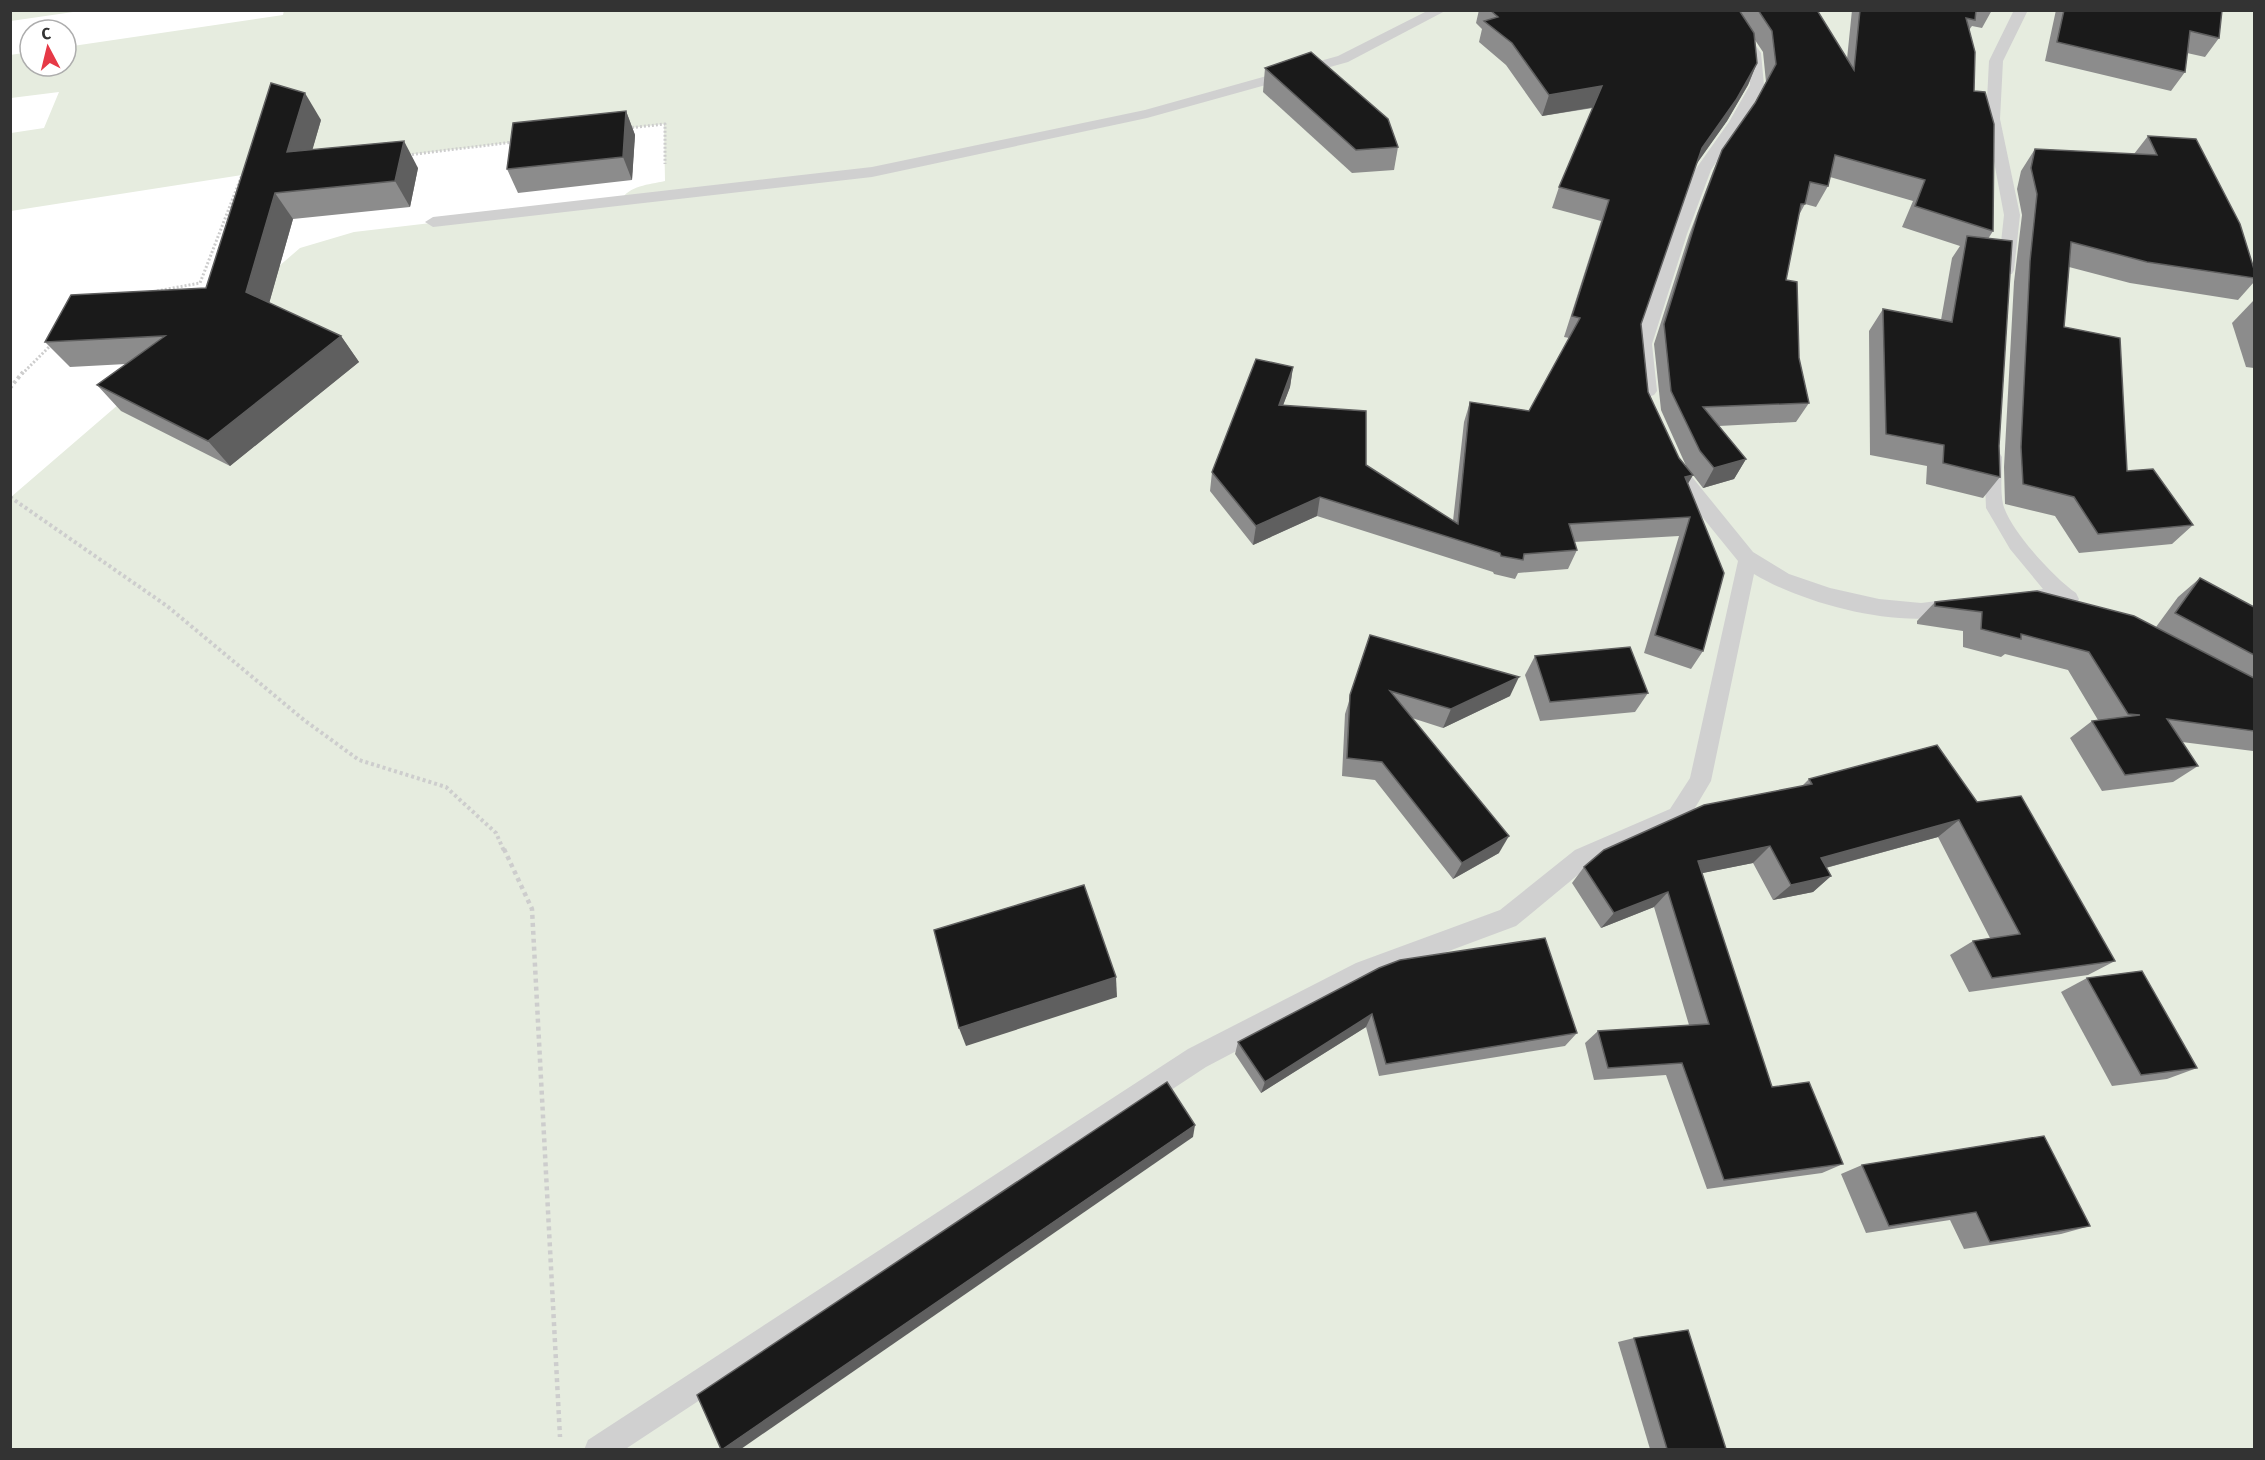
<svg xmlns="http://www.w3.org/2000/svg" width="2265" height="1460" font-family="'Fira Sans',sans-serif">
<rect width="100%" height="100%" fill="#fff"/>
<g fill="#e6ecdf">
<polygon points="11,10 80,10 80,11 11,21"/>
<path d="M 284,10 L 2254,11 L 2254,1449 L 11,1449 L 11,497 L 300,248 L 354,232 L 620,201 C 630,185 648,185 665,181 L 664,124 L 242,175 L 11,211 L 11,133 L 44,128 L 59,92 L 11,98 L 10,55 L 30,52 L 30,66 L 66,66 L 66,47 L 283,15 Z"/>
</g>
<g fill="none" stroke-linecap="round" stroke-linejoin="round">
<g stroke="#cdcdcd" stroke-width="3" stroke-dasharray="2 2" stroke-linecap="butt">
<polyline points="628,128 665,124 665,164"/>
<polyline points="408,155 513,142"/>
<polyline points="157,291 200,283 242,175 245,174"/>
<polyline points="22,374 53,343"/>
</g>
<g stroke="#cdcdcd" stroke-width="4" stroke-dasharray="3 3" stroke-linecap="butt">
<polyline points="10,388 23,372"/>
<polyline points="10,497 167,606 304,720 359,760 446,787 496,833 504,851"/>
</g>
<polyline stroke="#cdcdcd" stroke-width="4.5" stroke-dasharray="4 4" stroke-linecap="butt" points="504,849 532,909 560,1437"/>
<g fill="#d0d0d0" fill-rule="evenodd">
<polygon points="1429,10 1447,10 1348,62 1147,118 872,177 433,227 425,222 433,217 872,167 1145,110 1338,56"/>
<polygon points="1718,10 1731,10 1761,53 1764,85 1743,123 1711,170 1687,234 1652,344 1657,391 1654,395 1648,397 1642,395 1639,391 1634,344 1671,234 1695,170 1729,122 1750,85 1747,53"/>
<polygon points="2014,10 2028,10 2003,61 2000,119 2020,215 2014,270 2012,274 2000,274 1998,270 2004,215 1986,119 1989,61"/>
<path d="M 1993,450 L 1999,452 L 2002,457 C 2002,472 2000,489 2003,504 C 2009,529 2054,578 2076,593 L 2079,599 L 2076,605 L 2069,607 L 2060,603 L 2026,607 L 2019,605 L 2016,599 L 2019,593 L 2043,589 L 2010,549 L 1986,508 L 1984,457 L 1987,452 Z"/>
<path d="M 1675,458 L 1681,460 L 1688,472 L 1753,552 L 1789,574 L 1830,588 L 1879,599 L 1921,603 L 1953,599 L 1960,601 L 1963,607 L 1960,613 C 1904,631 1803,604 1754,574 L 1711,781 L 1686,823 L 1591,864 L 1516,926 L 1371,980 L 1206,1067 L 624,1450 L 584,1450 L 588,1440 L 1188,1049 L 1356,963 L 1500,910 L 1575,850 L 1670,809 L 1690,778 L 1738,561 L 1673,481 L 1666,465 L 1669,460 Z"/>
</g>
</g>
<g fill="#8c8c8c" fill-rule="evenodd">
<path d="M 1479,10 L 1817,10 L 1847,59 L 1852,10 L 1992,10 L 1982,28 L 1972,26 L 1969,30 L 1974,91 L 1993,231 L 1988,239 L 2000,477 L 1983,498 L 1926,484 L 1927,466 L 1870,455 L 1869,331 L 1883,309 L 1941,320 L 1952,258 L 1960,246 L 1902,227 L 1913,201 L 1830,177 L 1828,186 L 1816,207 L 1805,204 L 1799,215 L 1786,280 L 1799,358 L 1809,403 L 1796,422 L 1719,426 L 1746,459 L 1734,479 L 1703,488 L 1693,475 L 1688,483 L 1703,651 L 1691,669 L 1644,653 L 1679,536 L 1574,542 L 1577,550 L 1568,569 L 1518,573 L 1515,579 L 1494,574 L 1493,572 L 1317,516 L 1253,545 L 1210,491 L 1212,472 L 1293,367 L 1290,387 L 1283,405 L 1366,465 L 1453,521 L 1464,422 L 1470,402 L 1529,411 L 1569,338 L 1564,337 L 1601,221 L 1552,208 L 1559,187 L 1593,108 L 1542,116 L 1506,65 L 1479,42 L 1482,29 L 1476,23 ZM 1755,40 L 1763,52 L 1766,82 L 1755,103 L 1722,150 L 1713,171 L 1689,235 L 1654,344 L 1661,410 L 1687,468 L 1679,458 L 1648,392 L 1641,324 L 1696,164 L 1727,121 L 1748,85 L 1757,63 Z"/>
<polygon points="2056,10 2222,10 2219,38 2205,57 2187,53 2185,72 2171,91 2045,61"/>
<polygon points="1265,68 1398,147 1394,170 1352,173 1263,92"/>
<polygon points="626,111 635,135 632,180 518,193 507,169"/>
<polygon points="321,120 312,150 418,168 410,207 293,219 269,303 341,336 359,362 230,466 121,411 97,385 126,364 70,367 45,342 206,288"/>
<polygon points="2148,136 2254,269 2254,282 2238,300 2130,283 2069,267 2064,327 2127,471 2193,525 2172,544 2079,553 2055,516 2005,504 2004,467 2014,282 2022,215 2017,189 2021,171 2035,149 2134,154"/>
<polygon points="2254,300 2254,368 2246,367 2232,323"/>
<polygon points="2200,578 2254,607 2254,763 2253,751 2182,742 2198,766 2173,782 2102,791 2070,738 2092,721 2098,720 2068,670 2005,654 2001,657 1963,647 1963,631 1917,624 1917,621 1935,602 2156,627 2178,597"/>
<polygon points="1370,635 1510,696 1443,728 1412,718 1499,853 1453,879 1375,780 1342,776 1345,714"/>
<polygon points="1535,656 1648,693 1635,712 1540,721 1525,675"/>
<polygon points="1809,779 1977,802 2115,961 2088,975 1969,992 1950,955 1973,941 1990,938 1938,837 1826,868 1831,876 1813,892 1773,900 1753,863 1702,873 1772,1087 1843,1164 1822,1173 1707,1189 1666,1075 1594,1080 1585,1043 1598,1031 1689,1025 1654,907 1601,928 1572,883 1584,867 1802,786"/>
<polygon points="1379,968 1577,1033 1565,1046 1379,1076 1366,1027 1261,1093 1235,1054 1238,1042"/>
<polygon points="2087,978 2197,1068 2167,1079 2112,1086 2061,992"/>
<polygon points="1862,1165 2090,1226 2061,1234 1964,1249 1950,1220 1866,1233 1841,1174"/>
<polygon points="1634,1338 1726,1449 1650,1449 1618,1342"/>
</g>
<g fill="#5f5f5f">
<polygon points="1757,63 1748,85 1727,121 1693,169 1702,148"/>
<polygon points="1602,86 1595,107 1542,116 1549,95"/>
<polygon points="305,93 321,120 304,179 287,152"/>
<polygon points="626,111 635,135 632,180 623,157"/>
<polygon points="404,141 418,168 410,207 395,181"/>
<polygon points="275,193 293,219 265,318 246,292"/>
<polygon points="341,336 359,362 230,466 208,441"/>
<polygon points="1293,367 1290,387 1276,424 1279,405"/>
<polygon points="1746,459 1734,479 1703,488 1714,468"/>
<polygon points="1693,475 1682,494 1685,477"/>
<polygon points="1320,497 1317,516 1253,545 1256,526"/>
<polygon points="1519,677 1510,696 1443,728 1451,709"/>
<polygon points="1959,820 1938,837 1803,874 1821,858"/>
<polygon points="1509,836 1499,853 1453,879 1462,863"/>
<polygon points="1770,846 1753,863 1683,877 1698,861"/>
<polygon points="1831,876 1813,892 1773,900 1791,885"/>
<polygon points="1668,892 1654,907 1601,928 1614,913"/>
<polygon points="1116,977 1117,997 966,1046 959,1028"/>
<polygon points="1372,1014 1366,1027 1261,1093 1265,1082"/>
<polygon points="1195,1125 1193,1137 741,1449 723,1449"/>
</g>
<g fill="#1a1a1a" stroke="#5f5f5f" stroke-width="1.5">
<polygon points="1490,10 1739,10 1754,33 1757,63 1736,100 1702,148 1641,324 1648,392 1679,458 1693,475 1685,477 1724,573 1703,651 1655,635 1690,517 1569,524 1577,550 1524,554 1523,560 1501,556 1500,553 1320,497 1256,526 1212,472 1256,359 1293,367 1279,405 1366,411 1366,465 1458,524 1470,402 1529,411 1580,318 1572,316 1609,200 1559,187 1602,86 1549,95 1512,43 1484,21 1498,17"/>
<polygon points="1758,10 1817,10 1854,70 1860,10 1976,10 1975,20 1966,18 1975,52 1974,91 1985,92 1994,124 1993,231 1915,206 1925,180 1835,155 1828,186 1810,182 1805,204 1801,204 1786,280 1797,282 1799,358 1809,403 1703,407 1746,459 1714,468 1700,451 1671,391 1664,324 1698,214 1722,150 1755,103 1776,64 1772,31"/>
<polygon points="2064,10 2222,10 2219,38 2190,31 2185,72 2057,42"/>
<polygon points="1311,52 1388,119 1398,147 1356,150 1265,68"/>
<polygon points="271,83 305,93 287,152 404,141 395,181 275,193 246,292 341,336 208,441 97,385 165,336 45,342 71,295 206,288"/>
<polygon points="626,111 623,157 507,169 513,123"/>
<polygon points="2148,136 2196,139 2240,224 2254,269 2254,278 2147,262 2071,242 2064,327 2120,338 2127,471 2153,469 2193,525 2098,534 2074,497 2023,484 2021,447 2030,261 2037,194 2031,168 2035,149 2157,155"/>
<polygon points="1967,236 2012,241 1999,446 2000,477 1943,463 1944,445 1886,434 1883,309 1952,322"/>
<polygon points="2200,578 2254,607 2254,655 2175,613"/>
<polygon points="2037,591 2134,616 2254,678 2254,731 2167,719 2198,766 2125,775 2092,721 2140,715 2128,714 2089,652 2021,634 2021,639 1981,629 1982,612 1935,606 1935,602"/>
<polygon points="1370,635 1519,677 1451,709 1390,691 1509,836 1462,863 1382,762 1347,758 1350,695"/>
<polygon points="1630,647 1648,693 1550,702 1535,656"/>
<polygon points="1937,745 1977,802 2021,796 2115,961 1992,978 1973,941 2020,934 1959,820 1821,858 1831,876 1791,885 1770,846 1698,861 1772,1087 1809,1082 1843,1164 1724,1180 1682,1063 1608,1068 1598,1031 1709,1024 1668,892 1614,913 1584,867 1604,850 1704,805 1812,784 1809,779"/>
<polygon points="1084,885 1116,977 959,1028 934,930"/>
<polygon points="1545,938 1577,1033 1386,1064 1372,1014 1265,1082 1238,1042 1379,968 1400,960"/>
<polygon points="2142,971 2197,1068 2141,1075 2087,978"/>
<polygon points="1167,1082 1195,1125 723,1449 721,1449 697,1395"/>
<polygon points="2044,1136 2090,1226 1990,1242 1976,1212 1889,1226 1862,1165"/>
<polygon points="1688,1330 1726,1449 1667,1449 1634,1338"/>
</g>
<rect width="2265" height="1460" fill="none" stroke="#333333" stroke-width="24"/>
<g transform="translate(48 48) rotate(353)"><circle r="28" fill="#ffffff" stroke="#adadad" stroke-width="1.5"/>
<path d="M0-4.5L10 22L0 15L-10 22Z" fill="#e63946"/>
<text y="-9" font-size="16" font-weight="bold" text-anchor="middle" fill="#333333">С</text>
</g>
</svg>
